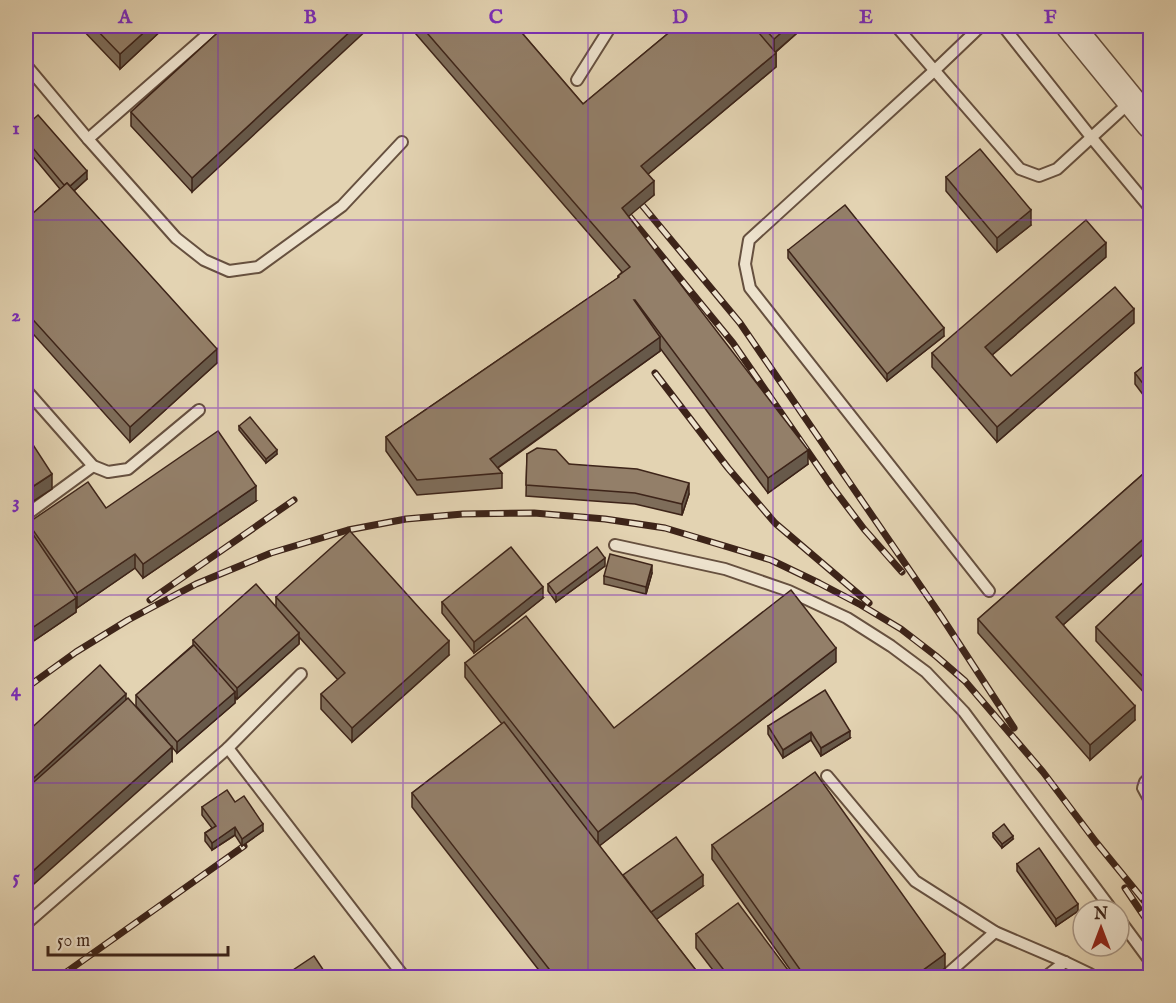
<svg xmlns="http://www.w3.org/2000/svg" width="1176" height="1003" font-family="'IM FELL English',serif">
<rect width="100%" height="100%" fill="#e3d3b2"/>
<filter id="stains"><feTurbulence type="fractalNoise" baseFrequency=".00333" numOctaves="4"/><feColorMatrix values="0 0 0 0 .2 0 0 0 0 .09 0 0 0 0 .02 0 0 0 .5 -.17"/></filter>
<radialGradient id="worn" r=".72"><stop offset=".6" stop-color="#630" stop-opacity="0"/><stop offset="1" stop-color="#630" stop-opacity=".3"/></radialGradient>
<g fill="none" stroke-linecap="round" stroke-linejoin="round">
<defs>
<g id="service">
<polyline points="896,26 1020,169 1039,176 1057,169 1131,101"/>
<polyline points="981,26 935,70 749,240 745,264 750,288 989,591"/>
<polyline points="1003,26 1091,137 1150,208"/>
<polyline points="26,65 88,139 176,238 204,260 229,271 258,267 342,206 402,142"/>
<polyline points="577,80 611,26"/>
<polyline points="88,139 217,26"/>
<polyline points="26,390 93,466 108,472 128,469 199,410"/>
<polyline points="26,515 93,466"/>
<polyline points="615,545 725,569 789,591 847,618 891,646 926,672 964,712 1112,910"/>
<polyline points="228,748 301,674"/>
<polyline points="827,776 915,881 995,932 1065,962 1090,974 1095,978"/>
<polyline points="1150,777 1145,782 1143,788 1150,801"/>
<polyline points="1119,919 1150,961"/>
<polyline points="26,924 228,748 405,978"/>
<polyline points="943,978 995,932"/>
<polyline points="1044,978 1065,962"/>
</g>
<polyline id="tertiary" points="1070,26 1150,124"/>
</defs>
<use href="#service" stroke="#66503f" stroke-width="14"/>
<use href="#tertiary" stroke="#66503f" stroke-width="30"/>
<use href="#service" stroke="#ede2cd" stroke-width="10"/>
<use href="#tertiary" stroke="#ede2cd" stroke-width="27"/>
<defs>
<g id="rail">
<polyline points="642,205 740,323 941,616 1014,728"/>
<polyline points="629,216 733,343 833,488 864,529 902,572"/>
<polyline points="655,373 728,468 775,523 869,603"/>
<polyline points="150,600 294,500"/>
<polyline points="26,688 76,652 128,620 196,584 271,553 348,530 406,519 463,514 534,513 605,519 665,528 771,560 819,583 861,605 901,629 936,656 965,681 1043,772 1096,842 1150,908"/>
<polyline points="1125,888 1150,925"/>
<polyline points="58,978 244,846"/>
</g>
</defs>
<use href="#rail" stroke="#3d2419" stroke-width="7"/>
<use href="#rail" stroke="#ede2cd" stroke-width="4.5" stroke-dasharray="14" stroke-linecap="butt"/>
</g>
<g fill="#7e6d5a" stroke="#3d2419" stroke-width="1.5">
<polygon points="79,26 166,26 120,69"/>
<polygon points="225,26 192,192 131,126 131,112"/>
<polygon points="409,26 516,26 583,104 677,26 805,26 776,52 776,67 648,174 654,195 628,216 808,464 768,493 660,348 660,351 498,468 502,473 502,488 417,495 386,451 386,437 618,278 618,276 622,272"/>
<polygon points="26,126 87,179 74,191 217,363 130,442 26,326 26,209 31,215 60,189 26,148"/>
<polygon points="946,177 1031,225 997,252 946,191"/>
<polygon points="788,250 944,336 887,381 788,258"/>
<polygon points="1106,257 992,355 1011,376 1134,323 997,442 932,367 932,353"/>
<polygon points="1150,361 1150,404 1135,384 1135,373"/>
<polygon points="239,426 277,454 266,463 239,430"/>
<polygon points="527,454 569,464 689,494 682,515 635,504 526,496"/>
<polygon points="1150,468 1150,548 1063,625 1135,720 1090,760 978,633 978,619"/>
<polygon points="256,501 143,578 135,568 77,608 76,606 76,612 26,646 26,524 28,527 28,523 106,508"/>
<polygon points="605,566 556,602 548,591 548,584"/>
<polygon points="652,573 646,594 604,584 604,576"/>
<polygon points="1150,576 1150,699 1096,641 1096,627"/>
<polygon points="276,597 449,655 352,742 321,709 321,694 338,680 299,637 299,644 237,699 235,697 235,703 177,753 172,747 172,761 126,699 167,741 136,706 136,695 193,645 193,640 276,607"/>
<polygon points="543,598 474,653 442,613 442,602"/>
<polygon points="836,662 599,846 623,876 623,875 703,886 656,919 702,978 545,978 412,807 412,793 502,724 465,677 465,663 614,728"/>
<polygon points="768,726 850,738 821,756 811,740 783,758 768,734"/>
<polygon points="235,802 263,831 242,846 235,835 212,850 205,841 205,833 212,828 202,815 202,807"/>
<polygon points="993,833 1013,839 1002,848 993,837"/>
<polygon points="712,845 945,968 932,978 796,978 712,859"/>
<polygon points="1017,864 1078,911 1056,926 1017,871"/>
<polygon points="696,934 794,978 719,978 696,948"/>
</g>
<g fill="#67594a" stroke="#3d2419" stroke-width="1.5">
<polygon points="151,26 166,26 120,69 120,54"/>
<polygon points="356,26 371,26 192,192 192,178"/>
<polygon points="789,26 805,26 774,53 774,39"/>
<polygon points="776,53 776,67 641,180 641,166"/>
<polygon points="87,171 87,179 67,197 67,189"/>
<polygon points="654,181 654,195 622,222 622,208"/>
<polygon points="1031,210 1031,225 997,252 997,238"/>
<polygon points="1106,243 1106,257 985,361 985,347"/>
<polygon points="1134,309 1134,323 997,442 997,427"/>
<polygon points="944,328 944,336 887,381 887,374"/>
<polygon points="660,337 660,351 490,473 490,459"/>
<polygon points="217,349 217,363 130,442 130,427"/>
<polygon points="277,450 277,454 266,463 266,459"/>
<polygon points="808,450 808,464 768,493 768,478"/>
<polygon points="52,474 52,489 26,506 26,491"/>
<polygon points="689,483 689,494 682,515 682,504"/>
<polygon points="256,486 256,501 143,578 143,564"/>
<polygon points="1150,533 1150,548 1056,631 1056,617"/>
<polygon points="135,554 135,568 77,608 77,593"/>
<polygon points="605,558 605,566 556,602 556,595"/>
<polygon points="652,565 652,573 646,594 646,587"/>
<polygon points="543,587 543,598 474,653 474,642"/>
<polygon points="76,598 76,612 26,646 26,632"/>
<polygon points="299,633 299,644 237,699 237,688"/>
<polygon points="449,641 449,655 352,742 352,728"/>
<polygon points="836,648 836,662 598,847 598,832"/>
<polygon points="235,692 235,703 177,753 177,742"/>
<polygon points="126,694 126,705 26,796 26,785"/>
<polygon points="1135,706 1135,720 1090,760 1090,745"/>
<polygon points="850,731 850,738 821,756 821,748"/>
<polygon points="811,732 811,740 783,758 783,750"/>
<polygon points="172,747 172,761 26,891 26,877"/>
<polygon points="263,824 263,831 242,846 242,839"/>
<polygon points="235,827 235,835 212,850 212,843"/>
<polygon points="1013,836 1013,839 1002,848 1002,844"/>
<polygon points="703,875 703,886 650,924 650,913"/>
<polygon points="1078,904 1078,911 1056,926 1056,919"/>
<polygon points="945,954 945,968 932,978 912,978"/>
</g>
<g fill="#937f69" stroke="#3d2419" stroke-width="1.5">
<polygon points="93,26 151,26 120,54"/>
<polygon points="225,26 356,26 192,178 131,112"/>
<polygon points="421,26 516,26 583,104 677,26 753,26 776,53 641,166 654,181 622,208 808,450 768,478 635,300 634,300 660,337 490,459 502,473 417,480 386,437 619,277 618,276 630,267"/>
<polygon points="762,26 789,26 774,39"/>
<polygon points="38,115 87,171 70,186 67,183 64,185 26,140 26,126"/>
<polygon points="980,149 1031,210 997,238 946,177"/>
<polygon points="67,183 217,349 130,427 26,312 26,209 31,215"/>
<polygon points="845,205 944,328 887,374 788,250"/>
<polygon points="1086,220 1106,243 985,347 1011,376 1115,287 1134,309 997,427 932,353"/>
<polygon points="1150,361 1150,393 1135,373"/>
<polygon points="250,417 277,450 266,459 239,426"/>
<polygon points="218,431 256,486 143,564 135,554 77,593 28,523 88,482 106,508"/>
<polygon points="26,434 52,474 26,491"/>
<polygon points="537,448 556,450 569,464 637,469 689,483 682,504 635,493 526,485 527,454"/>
<polygon points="1150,468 1150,533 1056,617 1135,706 1090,745 978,619"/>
<polygon points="26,524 76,598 26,632"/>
<polygon points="350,531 449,641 352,728 321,694 345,673 276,597"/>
<polygon points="511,547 543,587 474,642 442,602"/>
<polygon points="597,547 605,558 556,595 548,584"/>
<polygon points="610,554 652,565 646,587 604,576"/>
<polygon points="1150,576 1150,684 1096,627"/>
<polygon points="256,584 299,633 237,688 193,640"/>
<polygon points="791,590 836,648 598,832 465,663 526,616 614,728"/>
<polygon points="194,645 235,692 177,742 136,695"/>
<polygon points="100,665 126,694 26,785 26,733"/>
<polygon points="825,690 850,731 821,748 811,732 783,750 768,726"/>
<polygon points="128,698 172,747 26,877 26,789"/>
<polygon points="504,722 702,978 556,978 412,793"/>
<polygon points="815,772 945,954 912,978 806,978 712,845"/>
<polygon points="227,790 235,802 244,796 263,824 242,839 235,827 212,843 205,833 216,826 202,807"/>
<polygon points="1004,824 1013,836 1002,844 993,833"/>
<polygon points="676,837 703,875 651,912 623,875"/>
<polygon points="1039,848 1078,904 1056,919 1017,864"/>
<polygon points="738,903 794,978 730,978 696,934"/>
<polygon points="314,956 326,974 320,978 281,978"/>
</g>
<path fill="none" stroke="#7b2cbf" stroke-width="1.5" stroke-opacity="0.55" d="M 218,26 L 218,978M 403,26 L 403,978M 588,26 L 588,978M 773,26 L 773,978M 958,26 L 958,978M 26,220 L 1150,220M 26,408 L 1150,408M 26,595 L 1150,595M 26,783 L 1150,783"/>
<rect width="1176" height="1003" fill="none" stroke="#e3d3b2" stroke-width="66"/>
<g transform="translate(1101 928)"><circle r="28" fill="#ede2cd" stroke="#a79685" stroke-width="1.5"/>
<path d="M0-4.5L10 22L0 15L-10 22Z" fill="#8f2418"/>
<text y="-9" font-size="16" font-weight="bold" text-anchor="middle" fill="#3d2419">N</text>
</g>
<path d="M48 946v9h180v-9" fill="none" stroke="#3d2419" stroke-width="3"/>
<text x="57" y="946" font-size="18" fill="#3d2419" stroke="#ede2cd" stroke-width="4.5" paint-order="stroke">50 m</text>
<rect x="33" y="33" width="1110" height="937" fill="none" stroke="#7b2cbf" stroke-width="2"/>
<g font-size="20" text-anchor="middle" font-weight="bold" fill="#7b2cbf">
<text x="125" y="23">A</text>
<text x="310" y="23">B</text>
<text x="496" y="23">C</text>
<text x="680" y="23">D</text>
<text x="866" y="23">E</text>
<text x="1050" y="23">F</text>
<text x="16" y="134">1</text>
<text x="16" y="321">2</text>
<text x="16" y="508">3</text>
<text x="16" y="696">4</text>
<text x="16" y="883">5</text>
</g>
<rect width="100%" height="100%" filter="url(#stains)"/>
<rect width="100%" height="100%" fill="url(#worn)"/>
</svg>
